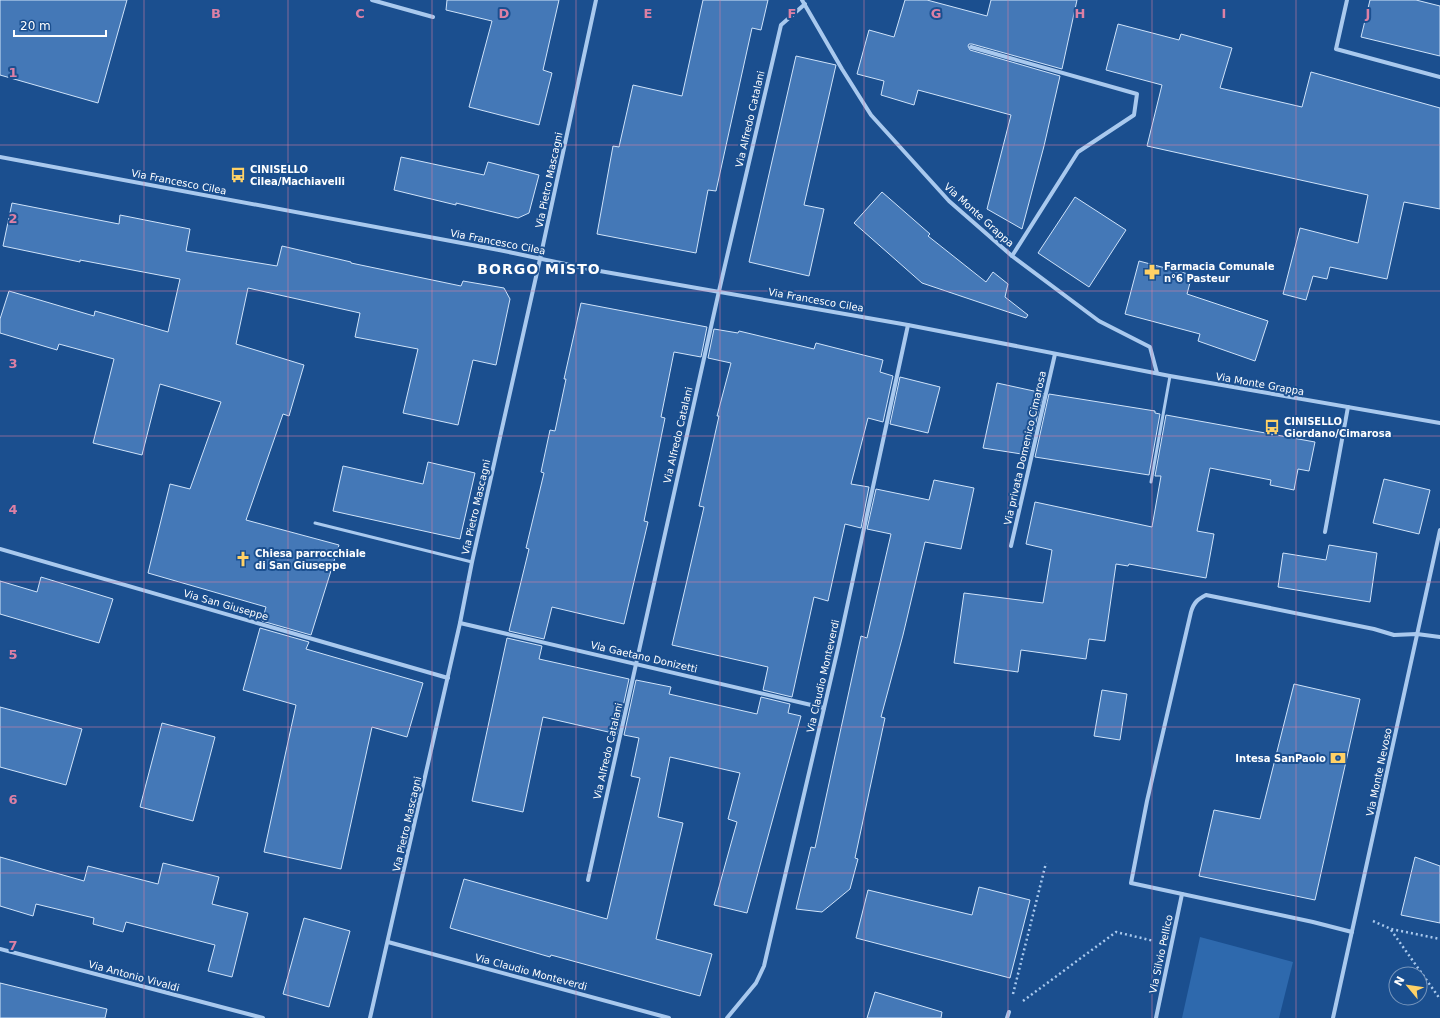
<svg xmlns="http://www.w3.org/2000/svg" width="1440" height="1018" font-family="'DejaVu Sans',sans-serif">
<rect width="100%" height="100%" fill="#1b4f8f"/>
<polygon fill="#2e69ad" points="1200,937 1293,962 1279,1018 1182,1018"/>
<g fill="#4478b7" stroke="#cfe3fa">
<polygon points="0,0 127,0 98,103 0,75"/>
<polygon points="447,0 559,0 543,70 552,73 539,125 469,107 492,21 446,10"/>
<polygon points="703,0 768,0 761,30 752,28 716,191 708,190 696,253 597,234 613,146 619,147 633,85 682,96"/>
<polygon points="905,0 927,0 987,16 991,0 1077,0 1062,69 972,44 969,44 968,46 970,50 1060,76 1044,146 1022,229 987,209 1011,115 918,90 914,105 881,95 884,81 857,74 869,30 894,37"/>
<polygon points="1370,0 1416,0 1440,6 1440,56 1361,37"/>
<polygon points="1118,24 1179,40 1181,34 1232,48 1220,88 1302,107 1311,72 1440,108 1440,209 1404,202 1387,279 1330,267 1327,279 1313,276 1306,300 1283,294 1300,228 1358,243 1368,195 1147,146 1162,85 1106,70"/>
<polygon points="796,56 836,65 804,205 824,209 809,276 749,262"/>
<polygon points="401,157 484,175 488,162 539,175 529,213 518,218 456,203 456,205 394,190"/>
<polygon points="882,192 930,234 928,236 986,282 993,272 1008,284 1005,297 1028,315 1026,318 922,283 854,223"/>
<polygon points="1075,197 1126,230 1089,287 1038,253"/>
<polygon points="12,203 119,224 120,215 190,229 186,251 277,266 282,246 351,262 351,263 461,286 463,281 504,288 510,299 496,365 473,360 458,425 403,413 418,349 355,337 360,313 248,288 236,344 304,365 289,416 283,414 246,520 339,545 311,635 262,621 266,607 148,573 170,484 190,489 221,402 160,384 142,455 93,443 114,359 59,344 57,350 0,333 0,319 9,291 94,316 95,311 168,332 180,279 80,260 80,262 3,246"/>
<polygon points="1139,261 1192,275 1187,294 1268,321 1255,361 1198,341 1200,334 1125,314"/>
<polygon points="581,303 707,327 701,357 674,352 661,417 665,418 644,521 648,522 624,624 552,607 544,639 509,631 529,549 526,548 544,473 541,472 550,430 555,431 566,379 564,379"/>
<polygon points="714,329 738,333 739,331 814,349 816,343 883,360 880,372 893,376 883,422 868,418 851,484 869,487 861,528 845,524 828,601 814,597 792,697 763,690 768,667 672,645 704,507 699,506 719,416 717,416 731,363 708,358"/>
<polygon points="900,377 940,387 928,433 890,424"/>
<polygon points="997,383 1043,393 1028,455 983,448"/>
<polygon points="1049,394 1155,411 1155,413 1160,414 1149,475 1035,457"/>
<polygon points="1166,415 1315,442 1309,471 1298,469 1294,490 1270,485 1271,480 1210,468 1197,531 1214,534 1206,578 1129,564 1128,566 1116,564 1105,641 1089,639 1086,659 1021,650 1018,672 954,663 964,593 1043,603 1052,550 1026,544 1035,502 1152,527 1161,476 1155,476"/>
<polygon points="428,462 475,473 460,539 333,511 343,466 423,484"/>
<polygon points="1384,479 1430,490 1419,534 1373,523"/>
<polygon points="934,480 974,488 961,549 925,542 903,635 881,717 885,718 855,858 858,859 850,889 822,912 796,909 811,847 815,848 861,636 867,638 891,534 867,529 876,489 929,500"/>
<polygon points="1329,545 1377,553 1370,602 1278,587 1283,553 1326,560"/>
<polygon points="41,577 113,599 99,643 0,614 0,581 37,592"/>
<polygon points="260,628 309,642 306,649 423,683 407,737 372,727 341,869 264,852 296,705 243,690"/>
<polygon points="507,638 542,646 539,659 629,679 617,734 543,717 523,812 472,801"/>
<polygon points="636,680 671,687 669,694 757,714 761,697 790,704 788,713 801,716 747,913 714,905 737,822 728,819 740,773 670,757 658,817 683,823 656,939 712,954 700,996 551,955 550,957 450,928 464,879 607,919 640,778 631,776 639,738 624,735"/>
<polygon points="1294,684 1360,699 1315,900 1199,876 1214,810 1260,819"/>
<polygon points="1102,690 1127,694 1120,740 1094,736"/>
<polygon points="0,707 82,729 66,785 0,767"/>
<polygon points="162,723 215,737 193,821 140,807"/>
<polygon points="0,857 84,881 88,866 158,884 163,863 219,877 212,904 248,913 232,977 208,971 215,945 126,922 123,932 93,924 94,918 36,904 33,916 0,906"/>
<polygon points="1415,857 1440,866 1440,923 1401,915"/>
<polygon points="979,887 1030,900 1010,978 856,938 868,890 972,915"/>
<polygon points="304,918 350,931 329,1007 283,994"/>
<polygon points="0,983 107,1009 105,1018 0,1018"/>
<polygon points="875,992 942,1012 941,1018 867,1018"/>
</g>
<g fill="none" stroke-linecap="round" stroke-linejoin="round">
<g stroke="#a9c9ee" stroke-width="2.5" stroke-dasharray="2 3" stroke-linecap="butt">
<polyline points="1373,921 1391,929 1440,939"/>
<polyline points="1391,930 1440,999"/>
<polyline points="1013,994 1046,863"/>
<polyline points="1023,1001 1116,932 1154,941"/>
</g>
<g stroke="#a9c9ee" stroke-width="3">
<polyline points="1151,482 1170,376"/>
<polyline points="315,523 472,562"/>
</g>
<g stroke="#a9c9ee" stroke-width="4">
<polyline points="372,0 433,17"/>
<polyline points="802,0 842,69 871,115 949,201 1012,256 1099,321 1150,347 1157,373"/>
<polyline points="1347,0 1336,49 1440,77"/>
<polyline points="971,47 1137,94 1134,115 1078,152 1012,256"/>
<polyline points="0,157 499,250 594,270 908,325 1170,376 1440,423"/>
<polyline points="1325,532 1348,407"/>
<polyline points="1011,546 1055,354"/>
<polyline points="0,549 448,678"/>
<polyline points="460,623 824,708"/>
<polyline points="588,880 719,291 781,25 805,4"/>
<path d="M 1352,932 L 1313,922 L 1131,883 L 1147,801 L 1191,612 C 1194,602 1198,599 1206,595 L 1374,629 L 1394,635 L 1417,634 L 1440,637"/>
<polyline points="388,942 669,1018"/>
<polyline points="0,949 263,1018"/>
<polyline points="370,1018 460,623 472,562 540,259 596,0"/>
<polyline points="727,1018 756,983 764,966 839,644 908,325"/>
<polyline points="1007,1018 1009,1012"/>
<polyline points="1156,1018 1182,894"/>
<polyline points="1333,1018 1440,530"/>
</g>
</g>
<path fill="none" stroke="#dd80a5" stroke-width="1" stroke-opacity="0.55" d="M 144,0 L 144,1018M 288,0 L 288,1018M 432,0 L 432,1018M 576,0 L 576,1018M 720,0 L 720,1018M 864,0 L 864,1018M 1008,0 L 1008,1018M 1152,0 L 1152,1018M 1296,0 L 1296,1018M 0,145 L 1440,145M 0,291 L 1440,291M 0,436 L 1440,436M 0,582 L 1440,582M 0,727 L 1440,727M 0,873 L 1440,873"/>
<defs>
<symbol id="bus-bare" viewBox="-9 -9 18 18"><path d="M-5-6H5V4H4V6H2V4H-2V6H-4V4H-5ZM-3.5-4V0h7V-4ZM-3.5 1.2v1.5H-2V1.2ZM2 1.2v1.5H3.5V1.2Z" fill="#ffd166" stroke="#1b4f8f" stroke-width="2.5" paint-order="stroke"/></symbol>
<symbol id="pharmacy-bare" viewBox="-9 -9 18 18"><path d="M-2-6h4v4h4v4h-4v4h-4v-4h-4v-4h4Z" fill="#ffd166" stroke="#1b4f8f" stroke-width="2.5" paint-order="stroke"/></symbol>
<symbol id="church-bare" viewBox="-9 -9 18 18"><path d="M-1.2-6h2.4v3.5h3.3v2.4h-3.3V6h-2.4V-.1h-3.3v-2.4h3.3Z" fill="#ffd166" stroke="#1b4f8f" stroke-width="2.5" paint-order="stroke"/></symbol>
<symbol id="bank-bare" viewBox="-9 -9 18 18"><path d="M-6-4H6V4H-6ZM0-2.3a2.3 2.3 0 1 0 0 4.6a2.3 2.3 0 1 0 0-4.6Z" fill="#ffd166" stroke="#1b4f8f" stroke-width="2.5" paint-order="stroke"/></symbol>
</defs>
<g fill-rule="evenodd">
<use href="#bus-bare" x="227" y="164" width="22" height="22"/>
<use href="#pharmacy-bare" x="1141" y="261" width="22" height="22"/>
<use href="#bus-bare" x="1261" y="416" width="22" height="22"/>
<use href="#church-bare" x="232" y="548" width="22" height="22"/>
<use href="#bank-bare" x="1327" y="747" width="22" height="22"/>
</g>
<g text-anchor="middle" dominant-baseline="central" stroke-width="4" stroke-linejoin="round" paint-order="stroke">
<g font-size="10" fill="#fff" stroke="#1b4f8f">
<text transform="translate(750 119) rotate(-77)">Via Alfredo Catalani</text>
<text transform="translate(549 180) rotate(-78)">Via Pietro Mascagni</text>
<text transform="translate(179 182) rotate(11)">Via Francesco Cilea</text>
<text transform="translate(979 215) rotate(42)">Via Monte Grappa</text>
<text transform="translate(498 242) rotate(11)">Via Francesco Cilea</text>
<text transform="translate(816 300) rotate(10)">Via Francesco Cilea</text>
<text transform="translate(1260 384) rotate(10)">Via Monte Grappa</text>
<text transform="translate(678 435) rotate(-77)">Via Alfredo Catalani</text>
<text transform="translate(1025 448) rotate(-77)">Via privata Domenico Cimarosa</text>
<text transform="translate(476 507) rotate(-77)">Via Pietro Mascagni</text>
<text transform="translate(226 605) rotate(16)">Via San Giuseppe</text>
<text transform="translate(644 657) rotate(13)">Via Gaetano Donizetti</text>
<text transform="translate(823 676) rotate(-77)">Via Claudio Monteverdi</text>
<text transform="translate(608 751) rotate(-77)">Via Alfredo Catalani</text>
<text transform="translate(1379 772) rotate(-78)">Via Monte Nevoso</text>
<text transform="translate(407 824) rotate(-77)">Via Pietro Mascagni</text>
<text transform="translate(1161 954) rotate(-78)">Via Silvio Pellico</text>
<text transform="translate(531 972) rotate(15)">Via Claudio Monteverdi</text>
<text transform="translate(134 976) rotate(15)">Via Antonio Vivaldi</text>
</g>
<g font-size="10" font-weight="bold" fill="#fff" stroke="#1b4f8f" text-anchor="start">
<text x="250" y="169">CINISELLO<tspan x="250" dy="12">Cilea/Machiavelli</tspan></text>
<text x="1164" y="266">Farmacia Comunale<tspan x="1164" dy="12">n°6 Pasteur</tspan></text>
<text x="1284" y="421">CINISELLO<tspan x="1284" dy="12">Giordano/Cimarosa</tspan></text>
<text x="255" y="553">Chiesa parrocchiale<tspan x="255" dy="12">di San Giuseppe</tspan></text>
<text x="1326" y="758" text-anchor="end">Intesa SanPaolo</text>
</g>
<g font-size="14" font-weight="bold" letter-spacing="1" fill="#fff" stroke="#1b4f8f">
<text x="539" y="269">BORGO MISTO</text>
</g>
</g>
<g font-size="13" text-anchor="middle" font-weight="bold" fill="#dd80a5" stroke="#1b4f8f" stroke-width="4" stroke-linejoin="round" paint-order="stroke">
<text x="216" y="18">B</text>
<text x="360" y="18">C</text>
<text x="504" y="18">D</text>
<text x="648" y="18">E</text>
<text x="792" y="18">F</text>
<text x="936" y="18">G</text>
<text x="1080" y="18">H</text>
<text x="1224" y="18">I</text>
<text x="1368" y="18">J</text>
<text x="13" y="77">1</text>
<text x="13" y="223">2</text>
<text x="13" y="368">3</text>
<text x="13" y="514">4</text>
<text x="13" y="659">5</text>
<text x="13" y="804">6</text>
<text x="13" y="950">7</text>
</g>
<g transform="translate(1408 986) rotate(299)"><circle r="19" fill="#1b4f8f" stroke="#7695bc"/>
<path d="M0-3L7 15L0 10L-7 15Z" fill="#ffd166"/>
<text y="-6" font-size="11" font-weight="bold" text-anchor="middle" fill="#ffffff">N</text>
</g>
<path d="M14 30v6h92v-6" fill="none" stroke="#ffffff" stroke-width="2"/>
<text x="20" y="30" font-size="12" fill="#ffffff" stroke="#1b4f8f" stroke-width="3" paint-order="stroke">20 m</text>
</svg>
